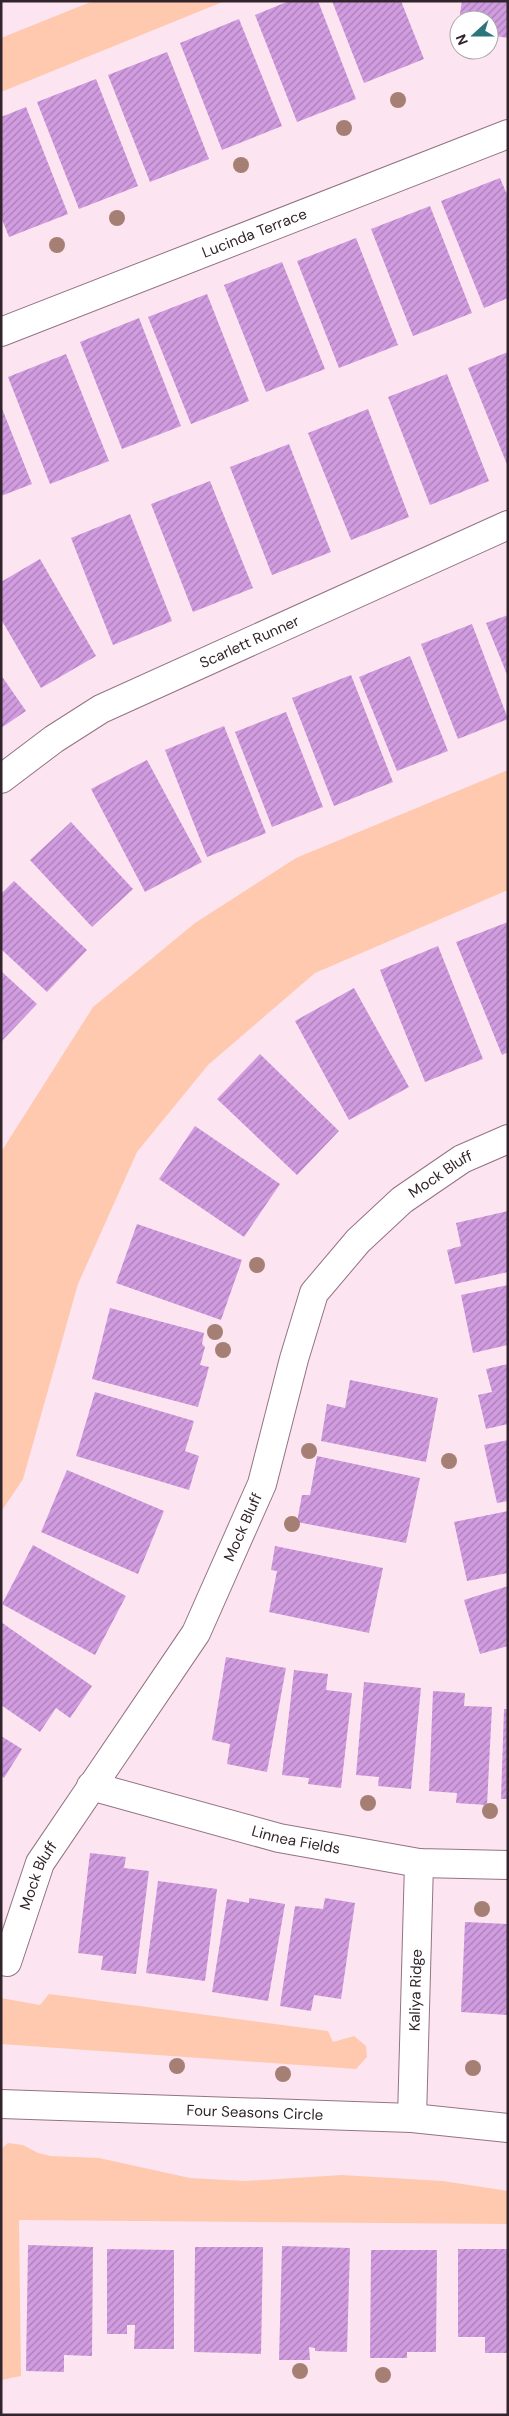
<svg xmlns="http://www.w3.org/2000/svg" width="509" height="2416" font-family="'DM Sans',sans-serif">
<defs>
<pattern id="building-hatch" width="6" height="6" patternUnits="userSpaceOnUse" patternTransform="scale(1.25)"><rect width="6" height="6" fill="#d19ce0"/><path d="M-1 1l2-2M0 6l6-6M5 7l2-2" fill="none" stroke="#aa7fb6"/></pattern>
</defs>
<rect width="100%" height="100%" fill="#fce5f0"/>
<g fill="#ffc9b0">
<polygon points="93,1 225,1 1,92 1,38"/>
<polygon points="508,770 508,890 315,973 208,1065 137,1152 78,1284 23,1479 1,1512 1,1152 93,1007 195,923 296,858"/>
<polygon points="49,1994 328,2031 333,2042 354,2036 366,2046 367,2057 356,2069 1,2044 1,1998 40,2005"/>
<polygon points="8,2143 23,2145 38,2153 51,2156 99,2158 190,2178 244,2181 342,2175 443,2181 508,2191 508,2224 19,2220 21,2376 1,2380 1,2149"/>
</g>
<g fill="url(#building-hatch)">
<polygon points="289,1 318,1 356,99 297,122 255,15"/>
<polygon points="332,1 401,1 424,59 364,83"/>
<polygon points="462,1 508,1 508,38 489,35 489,20 459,20"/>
<polygon points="239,19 282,126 222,150 180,43"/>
<polygon points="167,52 209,159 150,182 108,75"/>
<polygon points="96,79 138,186 79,209 37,102"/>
<polygon points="26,107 68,214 9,237 1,217 1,117"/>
<polygon points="500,178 508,197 508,298 484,308 441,201"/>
<polygon points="430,206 472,313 413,336 371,229"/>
<polygon points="356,238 398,345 339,368 297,261"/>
<polygon points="282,262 325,369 266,392 224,285"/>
<polygon points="207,294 249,401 191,424 148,317"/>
<polygon points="139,318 181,426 122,449 80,342"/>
<polygon points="508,352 508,467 468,368"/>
<polygon points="66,354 109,461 50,484 8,377"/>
<polygon points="447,374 489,481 430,505 388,397"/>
<polygon points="1,406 32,484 1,496"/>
<polygon points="368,409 409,517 351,540 308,433"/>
<polygon points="289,444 331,552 272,575 230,467"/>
<polygon points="210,481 253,588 193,612 151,504"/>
<polygon points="130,514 172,621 113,645 71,538"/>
<polygon points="40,559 96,656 41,688 1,619 1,582"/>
<polygon points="508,615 508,677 486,623"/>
<polygon points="472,624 508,719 458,739 421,644"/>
<polygon points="410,656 448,751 397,771 359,677"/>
<polygon points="1,675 26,711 1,728"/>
<polygon points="351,675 393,782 334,806 292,698"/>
<polygon points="286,712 323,807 272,827 235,732"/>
<polygon points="224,726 266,833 207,857 165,750"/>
<polygon points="147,760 202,862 145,892 91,789"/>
<polygon points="71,822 133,889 92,927 30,860"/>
<polygon points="14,881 87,950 47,992 1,949 1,894"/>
<polygon points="508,922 508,1052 502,1055 456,942"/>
<polygon points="438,946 483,1059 425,1082 380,970"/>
<polygon points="1,971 37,1004 1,1042"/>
<polygon points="354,988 409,1087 349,1120 295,1021"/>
<polygon points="260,1054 339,1131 297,1175 217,1099"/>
<polygon points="195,1126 280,1184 244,1237 159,1179"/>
<polygon points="508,1211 508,1272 455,1284 447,1250 461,1246 456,1223"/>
<polygon points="137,1224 242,1260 221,1320 116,1283"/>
<polygon points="508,1285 508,1345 473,1353 461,1295"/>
<polygon points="110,1308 204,1333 202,1344 205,1347 200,1365 209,1367 198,1407 92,1379"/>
<polygon points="508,1364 508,1424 486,1429 478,1395 492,1392 486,1369"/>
<polygon points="350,1380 438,1398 426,1462 321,1441 327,1404 345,1408"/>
<polygon points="95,1392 194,1421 185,1451 199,1456 189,1490 76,1456"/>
<polygon points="508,1440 508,1501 497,1503 484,1445"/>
<polygon points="317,1456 420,1478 406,1543 297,1522 302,1495 310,1495"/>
<polygon points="67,1470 164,1511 138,1574 41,1532"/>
<polygon points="508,1511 508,1573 467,1581 454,1522"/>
<polygon points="33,1545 126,1596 95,1655 2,1604"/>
<polygon points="275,1546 383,1568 369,1633 269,1612 277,1571 271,1570"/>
<polygon points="508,1586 508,1646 480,1654 464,1600"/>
<polygon points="1,1622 92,1686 70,1718 56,1708 40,1732 1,1705"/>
<polygon points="226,1657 286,1668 267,1772 227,1764 230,1744 212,1740"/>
<polygon points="294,1670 328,1674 326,1690 352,1693 341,1788 308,1784 309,1778 282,1775"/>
<polygon points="364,1682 421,1688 411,1789 378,1786 379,1777 356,1775"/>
<polygon points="433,1691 465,1693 464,1706 492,1707 487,1805 456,1803 457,1793 429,1791"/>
<polygon points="504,1709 508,1709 508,1799 501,1799"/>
<polygon points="1,1736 22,1749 4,1778 1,1776"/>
<polygon points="90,1853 126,1857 124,1868 149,1871 136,1974 101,1970 103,1956 78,1953"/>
<polygon points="158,1881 217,1889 205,1981 146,1973"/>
<polygon points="249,1898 285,1904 268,2001 212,1992 227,1899 249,1903"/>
<polygon points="325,1898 355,1903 341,1999 314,1995 311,2011 280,2006 295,1906 323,1909"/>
<polygon points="465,1922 508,1924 508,2015 461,2012"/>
<polygon points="28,2245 93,2247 92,2356 64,2355 64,2372 26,2371"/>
<polygon points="282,2246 350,2248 347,2352 315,2351 315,2348 309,2347 310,2360 279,2360"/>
<polygon points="195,2247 263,2247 261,2354 194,2352"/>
<polygon points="107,2249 174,2250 174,2349 134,2349 135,2325 127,2325 127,2334 107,2334"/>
<polygon points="458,2249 508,2249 508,2353 485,2353 485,2337 458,2337"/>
<polygon points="371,2250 437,2250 436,2352 407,2352 407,2358 370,2358"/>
</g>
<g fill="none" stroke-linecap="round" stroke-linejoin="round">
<defs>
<g id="minor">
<path id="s1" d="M 1,332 L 508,134"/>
<path id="s2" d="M 1,779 L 54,739 L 101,709 L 508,525"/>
<path id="s3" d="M 91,1786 L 279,1838 L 419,1863 L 508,1865"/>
<path id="s4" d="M 7,1962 L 40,1863 L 196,1633 L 262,1484 L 294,1359 L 314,1293 L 358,1241 L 402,1200 L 462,1159 L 508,1139"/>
<path id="s5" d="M 1,2104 L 412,2118 L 508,2128"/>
<path id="s6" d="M 412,2118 L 419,1863"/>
</g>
</defs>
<use href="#minor" stroke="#947383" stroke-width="30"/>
<use href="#minor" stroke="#fff" stroke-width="28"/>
</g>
<g fill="#a57f74">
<circle cx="398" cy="100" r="8"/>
<circle cx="344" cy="128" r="8"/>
<circle cx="241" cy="165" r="8"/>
<circle cx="117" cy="218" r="8"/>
<circle cx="57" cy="245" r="8"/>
<circle cx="257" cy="1265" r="8"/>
<circle cx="215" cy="1332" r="8"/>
<circle cx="223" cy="1350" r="8"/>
<circle cx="309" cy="1451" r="8"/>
<circle cx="449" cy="1461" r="8"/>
<circle cx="292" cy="1524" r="8"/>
<circle cx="368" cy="1803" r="8"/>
<circle cx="490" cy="1811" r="8"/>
<circle cx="482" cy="1909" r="8"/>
<circle cx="177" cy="2066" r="8"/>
<circle cx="473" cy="2068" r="8"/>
<circle cx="283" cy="2074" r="8"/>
<circle cx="300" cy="2371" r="8"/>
<circle cx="383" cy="2375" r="8"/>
</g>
<g text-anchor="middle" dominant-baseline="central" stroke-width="4" stroke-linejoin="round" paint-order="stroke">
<g font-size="15" fill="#32242b" stroke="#fff">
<text stroke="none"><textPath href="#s1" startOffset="272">Lucinda Terrace</textPath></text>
<text stroke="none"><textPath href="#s2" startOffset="285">Scarlett Runner</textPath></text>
<text stroke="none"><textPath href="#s4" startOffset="918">Mock Bluff</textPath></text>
<text stroke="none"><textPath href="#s4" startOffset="498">Mock Bluff</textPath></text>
<text stroke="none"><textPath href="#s3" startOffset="212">Linnea Fields</textPath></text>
<text stroke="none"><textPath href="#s4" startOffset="92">Mock Bluff</textPath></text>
<text stroke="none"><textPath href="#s6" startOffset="128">Kaliya Ridge</textPath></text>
<text stroke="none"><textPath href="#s5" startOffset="254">Four Seasons Circle</textPath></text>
</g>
</g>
<rect width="509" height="2416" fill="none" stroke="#32242b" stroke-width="5"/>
<g transform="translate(474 35) rotate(249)"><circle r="24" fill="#ffffff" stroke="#ada7aa"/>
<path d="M0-4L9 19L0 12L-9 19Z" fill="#2c767b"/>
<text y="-8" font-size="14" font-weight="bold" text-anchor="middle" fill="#32242b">N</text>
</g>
</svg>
